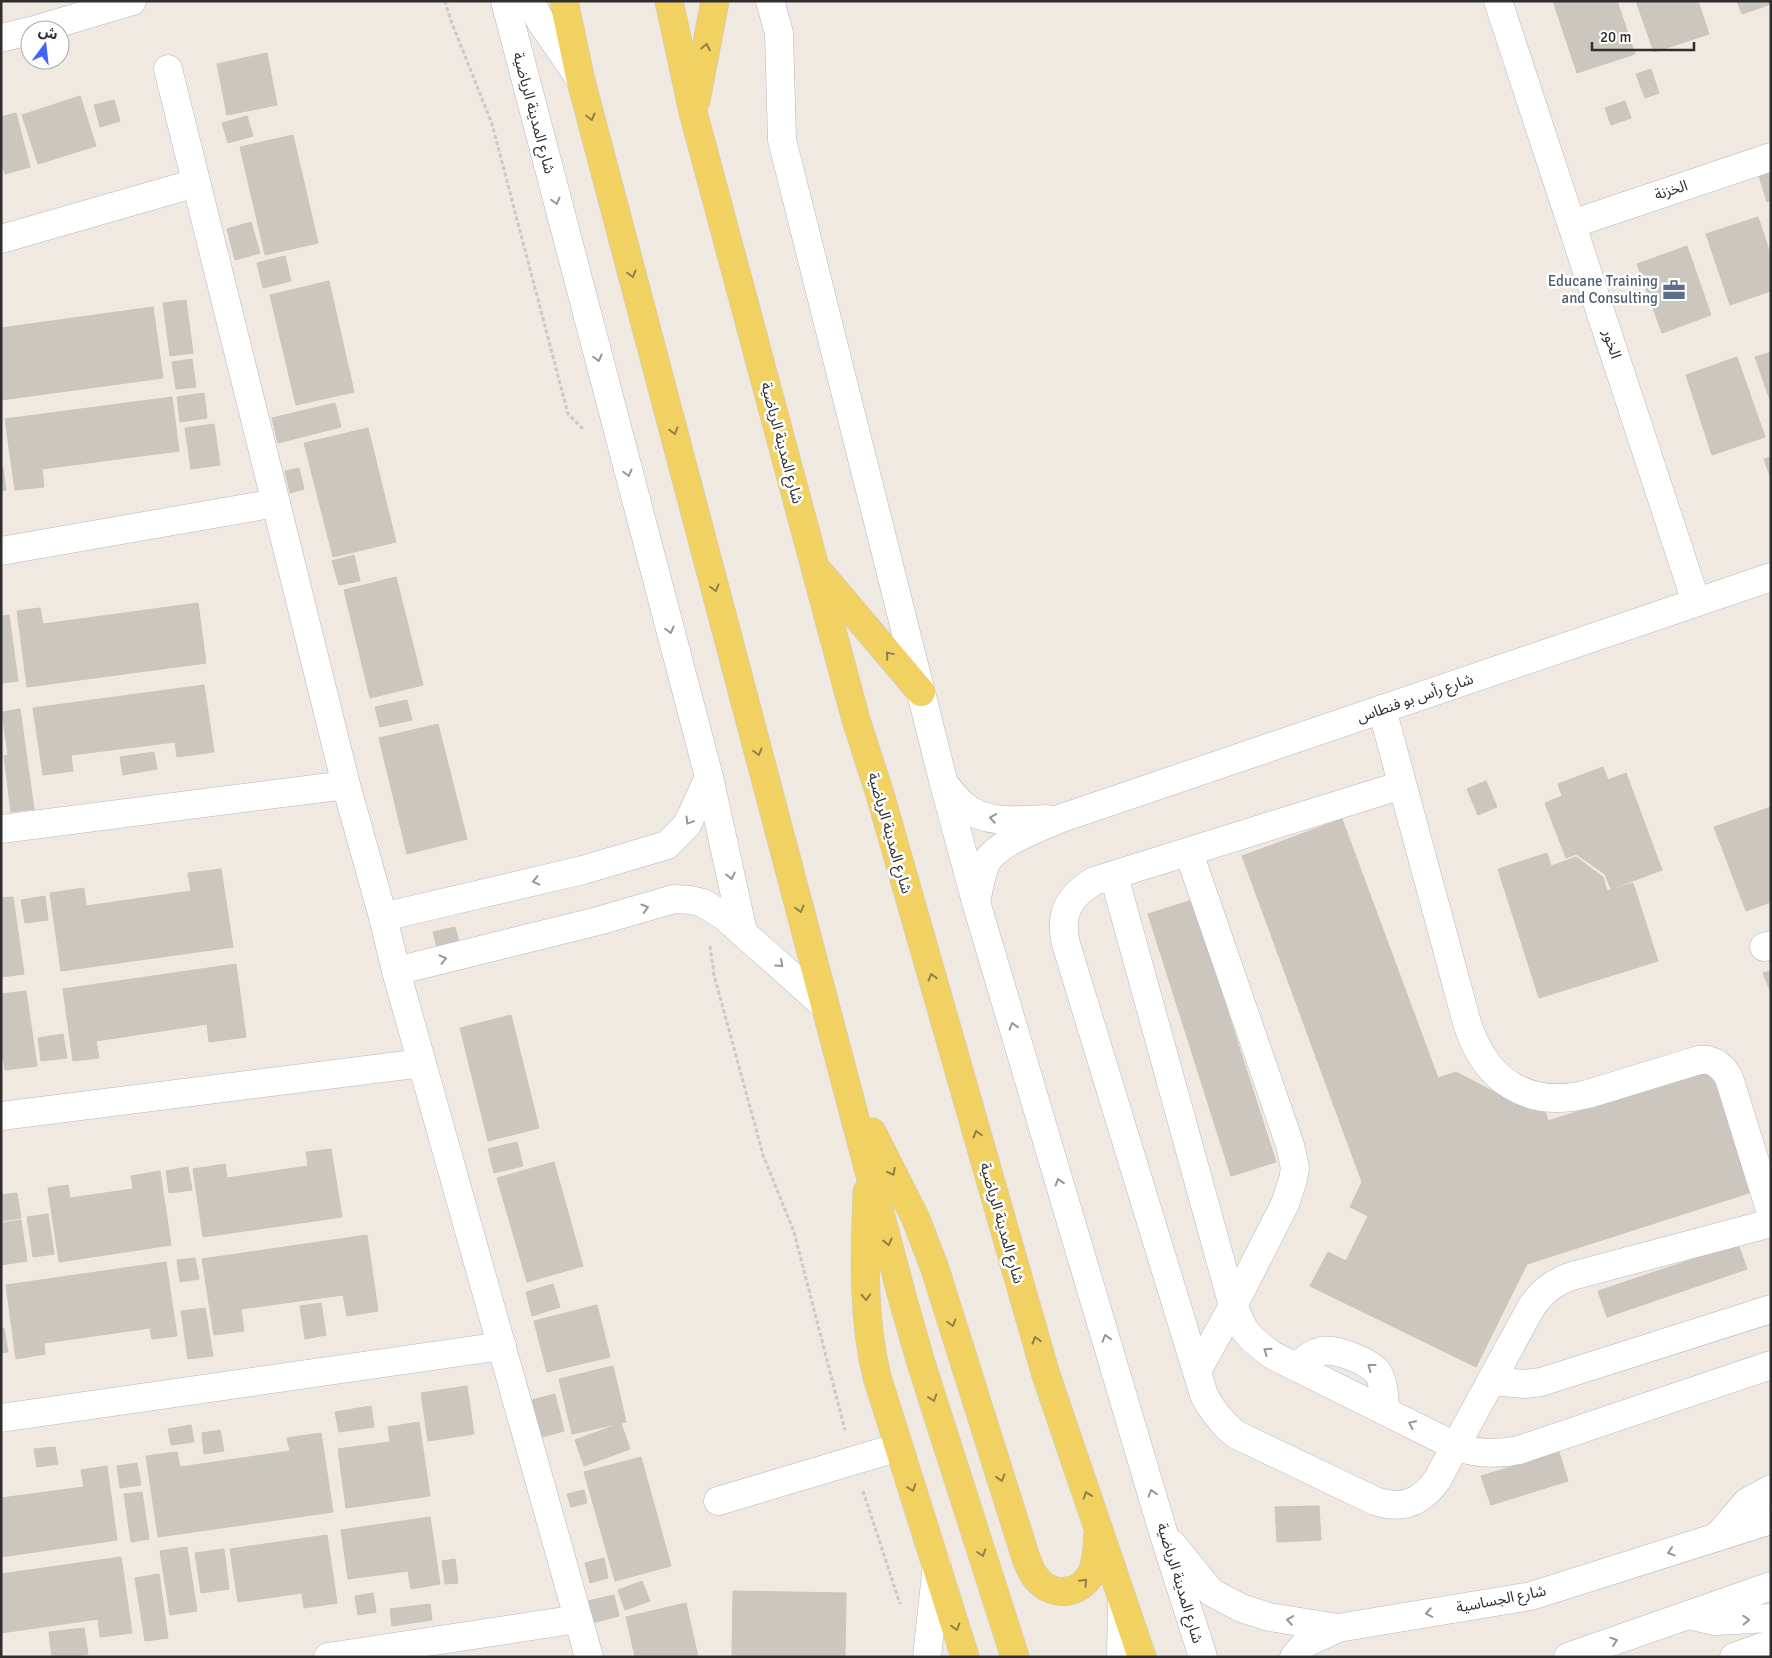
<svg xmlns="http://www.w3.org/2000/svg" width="1772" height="1658" font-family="Signika,'Noto Sans Arabic',sans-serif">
<rect width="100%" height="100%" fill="#efe9e1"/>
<g fill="#cbc7bf" stroke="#cbc5ba">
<polygon points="1553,1 1617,1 1635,54 1577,73"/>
<polygon points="1636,1 1698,1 1709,34 1654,52"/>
<polygon points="1737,1 1771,1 1771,4 1742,14"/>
<polygon points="267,53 277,105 227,115 217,64"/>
<polygon points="1651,69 1659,93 1645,98 1636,74"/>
<polygon points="80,96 96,146 38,164 22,115"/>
<polygon points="114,100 120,121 100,127 94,105"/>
<polygon points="1625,101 1631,118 1611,125 1605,108"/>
<polygon points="16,113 30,167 5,174 1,159 1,117"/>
<polygon points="247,116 253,136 228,143 222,123"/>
<polygon points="293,135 318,243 265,255 240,147"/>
<polygon points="1771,169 1771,200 1767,202 1758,173"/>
<polygon points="1758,217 1771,256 1771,291 1730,305 1706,234"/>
<polygon points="251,222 260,253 235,260 227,229"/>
<polygon points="1687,246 1711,315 1662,333 1637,264"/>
<polygon points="285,256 291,281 263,288 257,263"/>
<polygon points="329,281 354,392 296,405 270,295"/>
<polygon points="186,300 193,353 170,356 163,303"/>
<polygon points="153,307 163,378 1,400 1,328"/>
<polygon points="1771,352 1771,403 1755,357"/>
<polygon points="1737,357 1765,437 1712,455 1686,375"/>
<polygon points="192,359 196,387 176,389 172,362"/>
<polygon points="204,393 207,418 180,422 177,397"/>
<polygon points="172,397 179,451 42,469 44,487 15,490 5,419"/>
<polygon points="335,403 341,427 278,443 272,418"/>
<polygon points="214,424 220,465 191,469 185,428"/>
<polygon points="368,428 396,542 333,557 304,443"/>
<polygon points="1771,457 1771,479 1764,459"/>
<polygon points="1,468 3,468 6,490 1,491"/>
<polygon points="299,468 304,489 290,493 285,471"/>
<polygon points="354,555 360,581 339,585 332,561"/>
<polygon points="396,577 423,685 370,698 344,590"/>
<polygon points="198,603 206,663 27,687 17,611 40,608 43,624"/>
<polygon points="9,615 18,681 1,683 1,616"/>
<polygon points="204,685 214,752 177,757 175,742 71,755 73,771 43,775 33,708"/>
<polygon points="407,700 412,720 380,727 375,707"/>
<polygon points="20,709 34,809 11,812 4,756 8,755 2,712"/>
<polygon points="438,724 467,839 407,854 379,738"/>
<polygon points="154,752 157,769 123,775 120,757"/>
<polygon points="1603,767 1608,780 1626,773 1662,870 1611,889 1605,874 1576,854 1566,858 1545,803 1562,796 1558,784"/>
<polygon points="1486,781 1497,807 1478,815 1467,789"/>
<polygon points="1771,807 1771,902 1746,911 1714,827"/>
<polygon points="1342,819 1438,1078 1456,1072 1521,1106 1542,1100 1548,1121 1711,1069 1752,1192 1527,1264 1476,1367 1310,1286 1328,1252 1346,1261 1368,1216 1350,1207 1362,1182 1242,856"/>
<polygon points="1547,853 1551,866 1576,857 1603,877 1607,891 1633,883 1658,961 1539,998 1498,869"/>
<polygon points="221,869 233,947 61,971 50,893 84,888 86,906 191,891 188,873"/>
<polygon points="45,896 48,920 25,923 21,900"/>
<polygon points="13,897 24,974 1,977 1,898"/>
<polygon points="1192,900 1276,1162 1231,1176 1148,914"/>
<polygon points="455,927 460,945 438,951 433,932"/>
<polygon points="236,964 246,1037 209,1042 207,1024 96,1041 99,1058 73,1061 63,989"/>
<polygon points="1771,971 1771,993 1763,973"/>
<polygon points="26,991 37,1066 5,1070 3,1058 1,1059 1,994"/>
<polygon points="511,1015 539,1128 488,1141 460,1028"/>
<polygon points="63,1034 67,1058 41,1061 38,1038"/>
<polygon points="517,1142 523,1166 494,1173 488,1149"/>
<polygon points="331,1149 342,1217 203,1237 193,1169 225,1164 227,1178 308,1166 306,1152"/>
<polygon points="554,1162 583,1266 527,1282 497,1178"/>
<polygon points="188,1167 192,1190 169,1193 166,1171"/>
<polygon points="160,1171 171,1245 59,1262 48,1188 68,1185 70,1198 133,1189 131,1176"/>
<polygon points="17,1193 21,1218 1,1221 1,1195"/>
<polygon points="48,1214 54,1254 33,1257 27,1217"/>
<polygon points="21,1220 27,1261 1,1265 1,1223"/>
<polygon points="367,1235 378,1311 347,1316 343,1295 241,1309 244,1331 214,1335 202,1259"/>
<polygon points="1738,1244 1747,1269 1607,1317 1598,1291"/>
<polygon points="195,1258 199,1279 180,1282 177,1260"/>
<polygon points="166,1262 177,1336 152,1339 150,1328 44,1343 45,1354 16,1359 6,1285"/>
<polygon points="553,1284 560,1307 532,1316 526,1292"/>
<polygon points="321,1303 326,1335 305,1339 300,1306"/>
<polygon points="597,1305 610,1357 547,1372 534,1321"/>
<polygon points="205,1308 213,1356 188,1359 181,1311"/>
<polygon points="4,1328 8,1352 1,1353 1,1329"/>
<polygon points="613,1366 626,1422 572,1434 559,1379"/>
<polygon points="467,1386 474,1434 428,1441 421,1393"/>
<polygon points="555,1394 564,1431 542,1437 532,1400"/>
<polygon points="371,1406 374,1427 339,1432 335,1412"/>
<polygon points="419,1422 430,1496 346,1508 338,1449 390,1442 388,1427"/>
<polygon points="621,1423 630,1449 584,1466 575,1440"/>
<polygon points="191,1425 194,1442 171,1445 168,1429"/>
<polygon points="220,1430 224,1451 204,1454 202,1433"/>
<polygon points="321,1433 333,1512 158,1537 146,1456 177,1452 180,1467 290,1451 287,1438"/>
<polygon points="55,1447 58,1464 37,1467 34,1449"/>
<polygon points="1559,1452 1568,1481 1491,1505 1481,1476"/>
<polygon points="641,1457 671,1566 615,1581 584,1472"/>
<polygon points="137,1463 141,1485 120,1488 117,1466"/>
<polygon points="107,1466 117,1540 1,1557 1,1498 84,1487 81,1470"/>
<polygon points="584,1490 587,1503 571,1507 567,1494"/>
<polygon points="142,1492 149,1539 131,1542 124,1494"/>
<polygon points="1319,1506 1321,1540 1277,1542 1275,1507"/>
<polygon points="430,1517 440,1584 411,1589 408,1571 348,1579 341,1530"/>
<polygon points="327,1535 337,1603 304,1608 302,1593 238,1602 230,1549"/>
<polygon points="187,1547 197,1611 170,1615 160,1551"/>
<polygon points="224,1549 229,1589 201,1593 195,1553"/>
<polygon points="121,1557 132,1633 100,1637 98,1619 1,1633 1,1574"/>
<polygon points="604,1558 608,1578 590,1583 585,1563"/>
<polygon points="455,1559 458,1583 445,1584 442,1561"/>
<polygon points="159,1574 168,1638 145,1641 135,1578"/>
<polygon points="642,1581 650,1601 625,1610 618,1590"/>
<polygon points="733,1591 846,1593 845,1657 732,1657"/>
<polygon points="373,1593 376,1612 358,1615 355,1596"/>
<polygon points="614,1595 619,1616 592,1623 587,1601"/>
<polygon points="686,1603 698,1657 635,1657 626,1617"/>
<polygon points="430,1604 432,1620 392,1626 390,1609"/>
<polygon points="84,1628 88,1654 67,1657 52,1657 49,1632"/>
</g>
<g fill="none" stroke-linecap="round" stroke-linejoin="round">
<defs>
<g id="minor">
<polyline points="505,1 709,777 743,932"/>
<polyline points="530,1 541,22 581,80"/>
<polyline points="770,1 779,33 782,140 944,784 976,902 1164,1535 1203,1657"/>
<polyline points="1498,1 1696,602"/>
<polyline points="35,30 132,1"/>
<polyline points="1,38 30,31"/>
<polyline points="168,69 346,785 383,917 396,971 589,1657"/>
<polyline points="1572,224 1771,157"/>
<polyline points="1,239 196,183"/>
<polyline points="1,551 276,503"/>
<path d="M 1382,709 L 1467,1023 C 1485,1081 1528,1109 1588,1094 L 1699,1060 L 1708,1060 L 1716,1063 L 1724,1070 L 1729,1078 L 1771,1213"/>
<path d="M 945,785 C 951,792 957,800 964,806 C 986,825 1020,820 1047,819"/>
<path d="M 1402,785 L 1094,881 C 1068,897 1059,914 1066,944 L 1204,1395 C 1212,1411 1221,1422 1235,1434 L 1375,1501 C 1402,1510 1421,1503 1437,1480 L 1532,1306 C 1543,1291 1554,1282 1572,1276 L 1771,1223"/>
<polyline points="1,829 346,785"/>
<polyline points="1189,853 1290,1145 1295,1168 1293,1180 1285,1204 1233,1306 1197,1371"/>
<path d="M 1114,876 L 1233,1306 L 1244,1329 L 1252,1339 L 1272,1355 L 1455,1446 C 1477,1454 1496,1455 1519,1450 L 1771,1365"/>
<path d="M 976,901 C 979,889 981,874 986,863 C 996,843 1039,828 1059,819 L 1771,577"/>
<polyline points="383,917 583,870 667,845 687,825 709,777"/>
<polyline points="1764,947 1771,945"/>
<polyline points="396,971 598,921 674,899 691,900 703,903 724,916 825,1006"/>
<polyline points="1,1116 422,1063"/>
<path d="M 1296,1367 C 1304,1361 1312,1353 1322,1351 C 1335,1348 1371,1362 1378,1373 C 1385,1384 1384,1399 1385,1411"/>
<polyline points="1491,1381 1525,1384 1541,1382 1771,1309"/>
<polyline points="1,1418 502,1346"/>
<polyline points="718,1501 899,1447"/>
<polyline points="1717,1537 1747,1502 1771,1489"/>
<polyline points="1173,1545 1211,1592 1241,1608 1269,1617 1338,1628"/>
<polyline points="1693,1616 1715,1621 1771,1618"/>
<polyline points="328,1657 578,1619"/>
<polyline points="927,1657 937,1564"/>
<polyline points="1121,1657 1122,1603"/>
<polyline points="1294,1657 1306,1643 1338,1628 1531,1596 1771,1520"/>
<polyline points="1568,1657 1771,1586"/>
<polyline points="1734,1657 1771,1644"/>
</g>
<g id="major">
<polyline points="564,1 581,81 903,1300 921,1363 1015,1657"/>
<polyline points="669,1 693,112 856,720 879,791 1046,1375 1142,1657"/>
<polyline points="696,100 715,1"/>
<polyline points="820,573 921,692"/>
<path d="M 872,1132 L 916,1219 L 935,1269 L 1026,1558 C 1029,1565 1031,1573 1037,1579 C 1053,1598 1081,1595 1092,1572 C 1097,1561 1097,1546 1098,1534"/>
<path d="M 867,1192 C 865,1254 862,1316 877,1377 L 965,1657"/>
</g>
</defs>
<use href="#minor" stroke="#b4b7c1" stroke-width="29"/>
<use href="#major" stroke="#c9c9c9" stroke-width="29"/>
<g stroke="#c9c9c9" stroke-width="3" stroke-dasharray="4 2.5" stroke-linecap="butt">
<polyline points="445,1 450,18 492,124 568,414 584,430"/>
<polyline points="710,946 714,975 763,1155 794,1232 845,1430"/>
<polyline points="863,1491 900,1604"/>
</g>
<use href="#minor" stroke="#fff" stroke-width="28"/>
<use href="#major" stroke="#f2d163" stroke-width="28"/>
</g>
<defs><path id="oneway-chevron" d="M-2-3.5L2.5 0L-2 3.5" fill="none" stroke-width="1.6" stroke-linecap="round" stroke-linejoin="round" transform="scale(1.25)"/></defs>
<g stroke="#908048">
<use href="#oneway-chevron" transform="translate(706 47) rotate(-79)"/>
<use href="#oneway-chevron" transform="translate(591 117) rotate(75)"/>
<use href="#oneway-chevron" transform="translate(632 274) rotate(75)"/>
<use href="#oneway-chevron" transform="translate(674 431) rotate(75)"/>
<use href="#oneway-chevron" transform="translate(715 588) rotate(75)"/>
<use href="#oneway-chevron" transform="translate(889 655) rotate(-130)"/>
<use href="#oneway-chevron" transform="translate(758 752) rotate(75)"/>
<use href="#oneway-chevron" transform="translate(800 909) rotate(75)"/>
<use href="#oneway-chevron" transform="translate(932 977) rotate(-106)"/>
<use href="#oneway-chevron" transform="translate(977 1134) rotate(-106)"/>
<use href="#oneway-chevron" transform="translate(892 1172) rotate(63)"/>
<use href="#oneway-chevron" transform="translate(888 1242) rotate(76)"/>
<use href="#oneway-chevron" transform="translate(866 1297) rotate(87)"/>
<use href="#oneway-chevron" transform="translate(952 1323) rotate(73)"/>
<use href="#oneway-chevron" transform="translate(1036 1340) rotate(-106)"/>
<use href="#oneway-chevron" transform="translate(933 1398) rotate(72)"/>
<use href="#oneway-chevron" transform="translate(1001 1478) rotate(73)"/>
<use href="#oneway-chevron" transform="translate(912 1488) rotate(72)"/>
<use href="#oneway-chevron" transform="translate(1087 1495) rotate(-109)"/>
<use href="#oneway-chevron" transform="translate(982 1553) rotate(72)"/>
<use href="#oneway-chevron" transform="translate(1084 1582) rotate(-46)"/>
<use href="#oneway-chevron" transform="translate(956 1627) rotate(73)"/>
</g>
<g stroke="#969696">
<use href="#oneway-chevron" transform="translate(556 201) rotate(75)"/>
<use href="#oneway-chevron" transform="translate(598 358) rotate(75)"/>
<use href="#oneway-chevron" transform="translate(628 473) rotate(75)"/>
<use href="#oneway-chevron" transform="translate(670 630) rotate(75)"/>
<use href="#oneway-chevron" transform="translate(993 818) rotate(-171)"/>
<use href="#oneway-chevron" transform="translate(689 821) rotate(121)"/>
<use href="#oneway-chevron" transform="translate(731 876) rotate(77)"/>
<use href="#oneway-chevron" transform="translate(536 881) rotate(167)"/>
<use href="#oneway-chevron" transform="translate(645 908) rotate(-16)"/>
<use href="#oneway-chevron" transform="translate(443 959) rotate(-14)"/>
<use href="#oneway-chevron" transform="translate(780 964) rotate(42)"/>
<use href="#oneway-chevron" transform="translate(1013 1026) rotate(-107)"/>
<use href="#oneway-chevron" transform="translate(1059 1182) rotate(-107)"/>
<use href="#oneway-chevron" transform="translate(1106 1338) rotate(-107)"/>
<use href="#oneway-chevron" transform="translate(1267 1351) rotate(-145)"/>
<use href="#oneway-chevron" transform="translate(1371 1367) rotate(-143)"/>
<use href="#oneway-chevron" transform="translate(1412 1424) rotate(-154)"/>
<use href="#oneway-chevron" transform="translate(1152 1493) rotate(-107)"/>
<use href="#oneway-chevron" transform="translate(1671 1552) rotate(162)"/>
<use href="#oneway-chevron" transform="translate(1429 1613) rotate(170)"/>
<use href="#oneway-chevron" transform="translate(1290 1620) rotate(-171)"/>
<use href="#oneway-chevron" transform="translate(1746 1620) rotate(-2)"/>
<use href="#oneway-chevron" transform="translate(1614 1641) rotate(-19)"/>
</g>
<defs>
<symbol id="office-bare" viewBox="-9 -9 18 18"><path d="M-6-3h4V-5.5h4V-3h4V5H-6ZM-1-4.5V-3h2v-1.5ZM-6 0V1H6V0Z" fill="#5c6f8a" stroke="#fff" stroke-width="2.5" paint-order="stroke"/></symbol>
</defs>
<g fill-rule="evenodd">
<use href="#office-bare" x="1658" y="274" width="32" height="32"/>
</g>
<g text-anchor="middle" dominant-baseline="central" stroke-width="5" stroke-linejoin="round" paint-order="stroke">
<g font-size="15" fill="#2e2e2e" stroke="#fff">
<text transform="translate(534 113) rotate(75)">شارع المدينة الرياضية</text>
<text transform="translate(1671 190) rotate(-18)">الخزنة</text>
<text transform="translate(1612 344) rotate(72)">الخور</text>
<text transform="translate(782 443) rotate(75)">شارع المدينة الرياضية</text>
<text transform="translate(1415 698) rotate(-19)">شارع رأس بو فنطاس</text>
<text transform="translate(890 833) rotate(74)">شارع المدينة الرياضية</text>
<text transform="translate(1002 1223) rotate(74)">شارع المدينة الرياضية</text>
<text transform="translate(1180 1583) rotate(73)">شارع المدينة الرياضية</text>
<text transform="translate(1501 1599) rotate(-11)">شارع الجساسية</text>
</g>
<g font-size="15" fill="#4e5e75" stroke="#fff" text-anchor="end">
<text x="1658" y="281">Educane Training<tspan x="1658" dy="17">and Consulting</tspan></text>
</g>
</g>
<rect width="1772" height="1658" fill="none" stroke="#2e2e2e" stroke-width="5"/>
<g transform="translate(45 45) rotate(15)"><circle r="24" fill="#ffffff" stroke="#ababab"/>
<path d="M0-4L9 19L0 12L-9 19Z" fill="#4264fb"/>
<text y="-8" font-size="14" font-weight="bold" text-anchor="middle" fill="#2e2e2e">ش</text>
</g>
<path d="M1592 42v8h102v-8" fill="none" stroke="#2e2e2e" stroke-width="2.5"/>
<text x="1600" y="42" font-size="15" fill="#2e2e2e" stroke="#ffffff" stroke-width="4" paint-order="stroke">20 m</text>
</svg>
